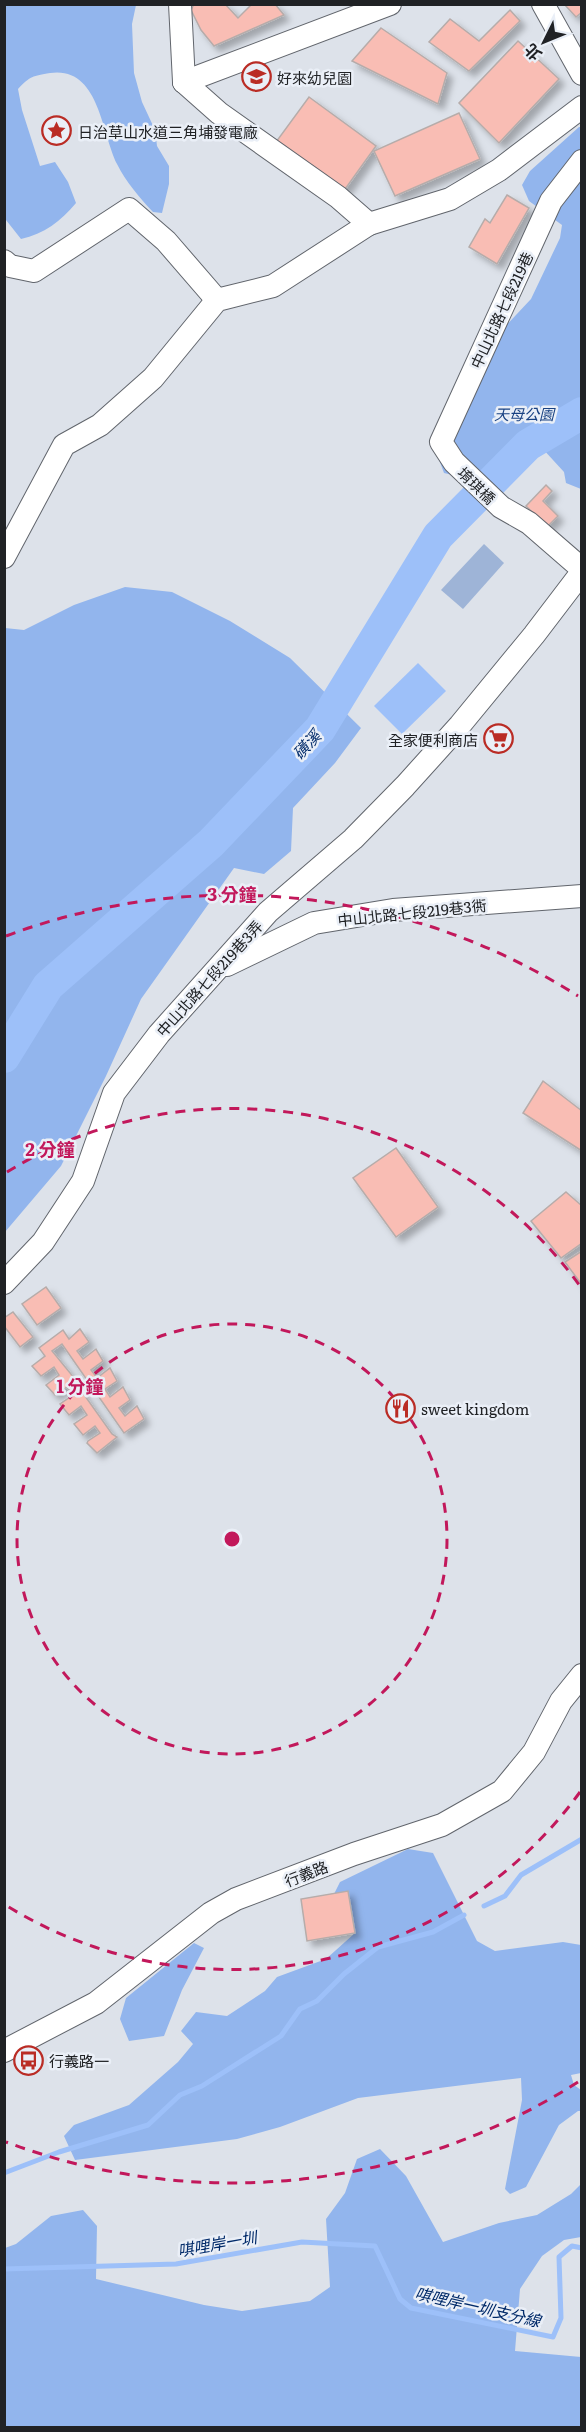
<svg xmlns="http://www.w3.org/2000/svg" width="586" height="2432" font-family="Literata,'Noto Sans TC',serif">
<defs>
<filter id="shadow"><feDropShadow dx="5.5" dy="5.5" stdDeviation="3" flood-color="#0004"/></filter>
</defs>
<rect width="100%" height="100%" fill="#dde2ea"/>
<polygon fill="#9eb4d7" points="484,544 504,563 463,609 441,590"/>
<g fill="#92b5ed">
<path d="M 4,5 L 136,5 L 132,24 L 134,73 L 142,102 L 155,130 L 157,146 L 169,166 L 169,184 L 162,213 L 153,212 C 140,198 126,182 117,164 C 101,131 99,66 50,73 C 33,76 30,76 18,89 L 22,110 L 40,166 L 55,162 L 68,182 L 76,203 C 61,221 44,234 21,239 L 6,220 L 5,213 Z"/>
<polygon points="579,127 581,127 581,489 566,483 564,472 542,448 483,474 465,478 444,473 434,446 481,352 531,299 560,238 562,225 529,201 522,185 530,171"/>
<polygon points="125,587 172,592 230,621 290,658 361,728 335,763 293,808 291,851 264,874 234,868 141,999 106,1076 61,1166 5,1232 5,628 24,630 74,605"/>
<polygon points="408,1849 433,1853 477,1941 495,1951 563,1942 581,1945 581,2073 571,2075 574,2085 581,2090 581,2111 578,2111 559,2125 526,2187 510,2194 505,2189 522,2100 521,2078 358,2098 280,2127 237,2139 75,2160 64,2136 74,2125 129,2105 178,2062 193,2044 181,2031 196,2012 227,2016 265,1991 277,1977 326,1959 355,1933 348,1892 334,1894 340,1882"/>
<polygon points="194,1943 204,1948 182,1990 164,2036 129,2041 120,2019 126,1998"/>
<polygon points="380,2149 406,2176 443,2242 499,2223 537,2215 571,2194 581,2184 581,2237 564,2240 542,2256 520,2289 515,2351 581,2357 581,2427 5,2427 5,2248 16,2244 51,2216 83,2210 97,2226 96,2279 204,2305 242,2311 310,2301 330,2287 326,2219 345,2193 357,2159"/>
</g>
<polygon fill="#9dc0f9" points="418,663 446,691 402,734 374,706"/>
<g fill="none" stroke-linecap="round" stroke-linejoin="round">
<g stroke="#9dc0f9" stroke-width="5">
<polyline points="484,1906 505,1896 521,1875 582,1839"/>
<polyline points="4,2173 59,2152 148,2125 180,2095 202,2086 281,2036 300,2009 317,2001 344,1974 378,1947 433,1932 464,1915"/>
<polyline points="4,2269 176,2264 302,2242 375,2246 400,2299 411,2308 553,2337 561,2318 559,2257 572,2246 582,2248"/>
</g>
<polyline stroke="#9dc0f9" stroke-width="32" points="4,1057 48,986 211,843 320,729 438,536 528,445 582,413"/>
</g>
<g fill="#f9bdb4" stroke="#b6acaa" stroke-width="1.5" filter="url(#shadow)">
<polygon points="194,4 225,4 238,18 252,4 275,4 284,15 214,46 201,30 191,10"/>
<polygon points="564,4 582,4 582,12 576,17"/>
<polygon points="510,10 520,21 469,71 429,42 450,19 479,41"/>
<polygon points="381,28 447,73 438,104 352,61"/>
<polygon points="518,41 559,79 499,143 459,103"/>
<polygon points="309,97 376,146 343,192 276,142"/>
<polygon points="459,113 480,159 395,196 374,151"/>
<polygon points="507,195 529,208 497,264 469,247 485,219 490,223"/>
<polygon points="546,485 552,491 543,501 558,516 547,527 526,506"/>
<polygon points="543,1081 582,1111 582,1151 523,1113"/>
<polygon points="396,1148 438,1207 396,1237 353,1178"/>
<polygon points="566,1192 582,1206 582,1243 561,1258 531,1221"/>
<polygon points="582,1251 582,1285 565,1262"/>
<polygon points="46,1287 61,1308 37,1325 22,1304"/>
<polygon points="13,1312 33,1337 20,1347 4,1326 4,1318"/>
<polygon points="80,1329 89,1342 77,1351 83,1359 96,1349 103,1361 91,1370 97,1378 110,1368 117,1381 105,1389 110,1397 123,1387 130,1400 119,1408 125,1416 137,1406 144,1419 124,1433 62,1344 52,1351 75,1379 75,1382 112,1434 117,1437 97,1453 87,1443 88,1441 100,1433 95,1426 83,1435 74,1424 87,1415 81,1406 69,1415 60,1404 73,1395 67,1387 55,1395 46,1385 59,1375 54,1367 41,1376 32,1366 45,1356 39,1348 63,1330 69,1339"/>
<polygon points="348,1891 355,1933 307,1941 301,1899"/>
</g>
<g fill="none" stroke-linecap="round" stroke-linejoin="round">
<defs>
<g id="minor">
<polyline points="180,4 184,82"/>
<polyline points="543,4 582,74"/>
<polyline points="184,82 219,113 338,197 369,224"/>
<polyline points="184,82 390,4"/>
<polyline points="582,161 551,201 441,442 454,462 501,507 529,523 582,569"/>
<polyline points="4,261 10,266 34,271 129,209 166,241 217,300"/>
<polyline points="4,557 64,445 100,425 153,378 217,300 273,286 369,224 450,199 499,170 582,107"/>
<polyline points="227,965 314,923 393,910 582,896"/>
<polyline points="4,1283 43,1242 83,1181 114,1093 159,1034 268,912 353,839 405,786 460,725 534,635 582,572"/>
<polyline points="4,2051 96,2003 211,1913 236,1899 354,1854 442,1825 502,1791 534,1752 561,1701 582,1675"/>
</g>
</defs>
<use href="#minor" stroke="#61656c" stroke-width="24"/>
<use href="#minor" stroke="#fff" stroke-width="22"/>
</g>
<g fill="none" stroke="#c2185b" stroke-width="3" stroke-dasharray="10 8">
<circle cx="232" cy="1539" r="215"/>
<path d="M580 1792A430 430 0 0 1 7 1906M7 1172A430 430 0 0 1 580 1286"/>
<path d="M578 2082A644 644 0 0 1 6 2142M6 936A644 644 0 0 1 578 996"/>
</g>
<defs>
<symbol id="school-ring" viewBox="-11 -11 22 22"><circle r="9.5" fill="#eaeff7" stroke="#ba2c25" stroke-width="1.5"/><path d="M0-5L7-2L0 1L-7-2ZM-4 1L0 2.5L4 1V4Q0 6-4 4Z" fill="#ba2c25"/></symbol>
<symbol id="sight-ring" viewBox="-11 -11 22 22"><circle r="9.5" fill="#eaeff7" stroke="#ba2c25" stroke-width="1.5"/><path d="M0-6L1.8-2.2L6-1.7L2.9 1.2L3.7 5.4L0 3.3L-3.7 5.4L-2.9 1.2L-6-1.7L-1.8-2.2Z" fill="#ba2c25"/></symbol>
<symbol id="supermarket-ring" viewBox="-11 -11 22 22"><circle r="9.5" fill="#eaeff7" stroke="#ba2c25" stroke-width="1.5"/><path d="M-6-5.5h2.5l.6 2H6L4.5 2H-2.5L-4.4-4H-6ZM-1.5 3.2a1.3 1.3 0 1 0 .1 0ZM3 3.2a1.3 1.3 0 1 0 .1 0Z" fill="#ba2c25"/></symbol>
<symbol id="restaurant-ring" viewBox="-11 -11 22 22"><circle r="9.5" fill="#eaeff7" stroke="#ba2c25" stroke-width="1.5"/><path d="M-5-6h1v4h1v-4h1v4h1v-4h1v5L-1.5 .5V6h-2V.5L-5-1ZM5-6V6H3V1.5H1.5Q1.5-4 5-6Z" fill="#ba2c25"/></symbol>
<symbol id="bus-ring" viewBox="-11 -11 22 22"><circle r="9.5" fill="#eaeff7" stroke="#ba2c25" stroke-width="1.5"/><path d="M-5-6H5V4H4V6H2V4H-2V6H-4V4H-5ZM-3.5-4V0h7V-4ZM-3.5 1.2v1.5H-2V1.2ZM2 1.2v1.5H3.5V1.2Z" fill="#ba2c25"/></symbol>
</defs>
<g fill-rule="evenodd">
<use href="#school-ring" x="240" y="60" width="33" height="33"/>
<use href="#sight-ring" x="40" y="114" width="33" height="33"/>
<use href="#supermarket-ring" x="482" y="722" width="33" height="33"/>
<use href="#restaurant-ring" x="384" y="1392" width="33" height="33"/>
<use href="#bus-ring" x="12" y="2044" width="33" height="33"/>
</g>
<g text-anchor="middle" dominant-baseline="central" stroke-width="5" stroke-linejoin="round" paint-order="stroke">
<g font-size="15" fill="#202225" stroke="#eaeff7" text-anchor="start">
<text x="277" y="77">好來幼兒園</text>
<text x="78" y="131">日治草山水道三角埔發電廠</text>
<text x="478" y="739" text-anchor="end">全家便利商店</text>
<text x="421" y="1408">sweet kingdom</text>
<text x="49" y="2060">行義路一</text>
</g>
<g font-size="15" fill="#202225" stroke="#eaeff7">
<text transform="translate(501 310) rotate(-65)">中山北路七段219巷</text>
<text transform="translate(477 485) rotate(44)">堉琪橋</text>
<text transform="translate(412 912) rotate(-6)">中山北路七段219巷3衖</text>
<text transform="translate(209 978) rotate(-48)">中山北路七段219巷3弄</text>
<text transform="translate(306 1873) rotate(-21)">行義路</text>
</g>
<g font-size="15" font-style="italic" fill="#184182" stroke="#eaeff7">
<text x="524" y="413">天母公園</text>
</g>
<g font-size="16" font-style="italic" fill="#012a69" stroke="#eaeff7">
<text transform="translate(306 744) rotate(-47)">磺溪</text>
<text transform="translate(217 2243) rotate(-10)">唭哩岸一圳</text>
<text transform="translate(478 2306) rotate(13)">唭哩岸一圳支分線</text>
</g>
</g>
<circle cx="232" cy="1539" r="9" fill="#c2185b" stroke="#eaeff7" stroke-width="3"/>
<g font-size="18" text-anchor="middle" font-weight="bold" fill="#c2185b" stroke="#eaeff7" stroke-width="5" stroke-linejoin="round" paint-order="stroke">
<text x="232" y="901">3 分鐘</text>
<text x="50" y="1156">2 分鐘</text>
<text x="80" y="1393">1 分鐘</text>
</g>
<rect width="586" height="2432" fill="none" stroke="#202225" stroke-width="12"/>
<g transform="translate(544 42) rotate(227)" stroke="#eaeff7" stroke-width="4.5" paint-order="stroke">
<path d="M0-4.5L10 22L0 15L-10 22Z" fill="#202225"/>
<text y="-9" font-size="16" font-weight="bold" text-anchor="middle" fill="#202225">北</text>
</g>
</svg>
